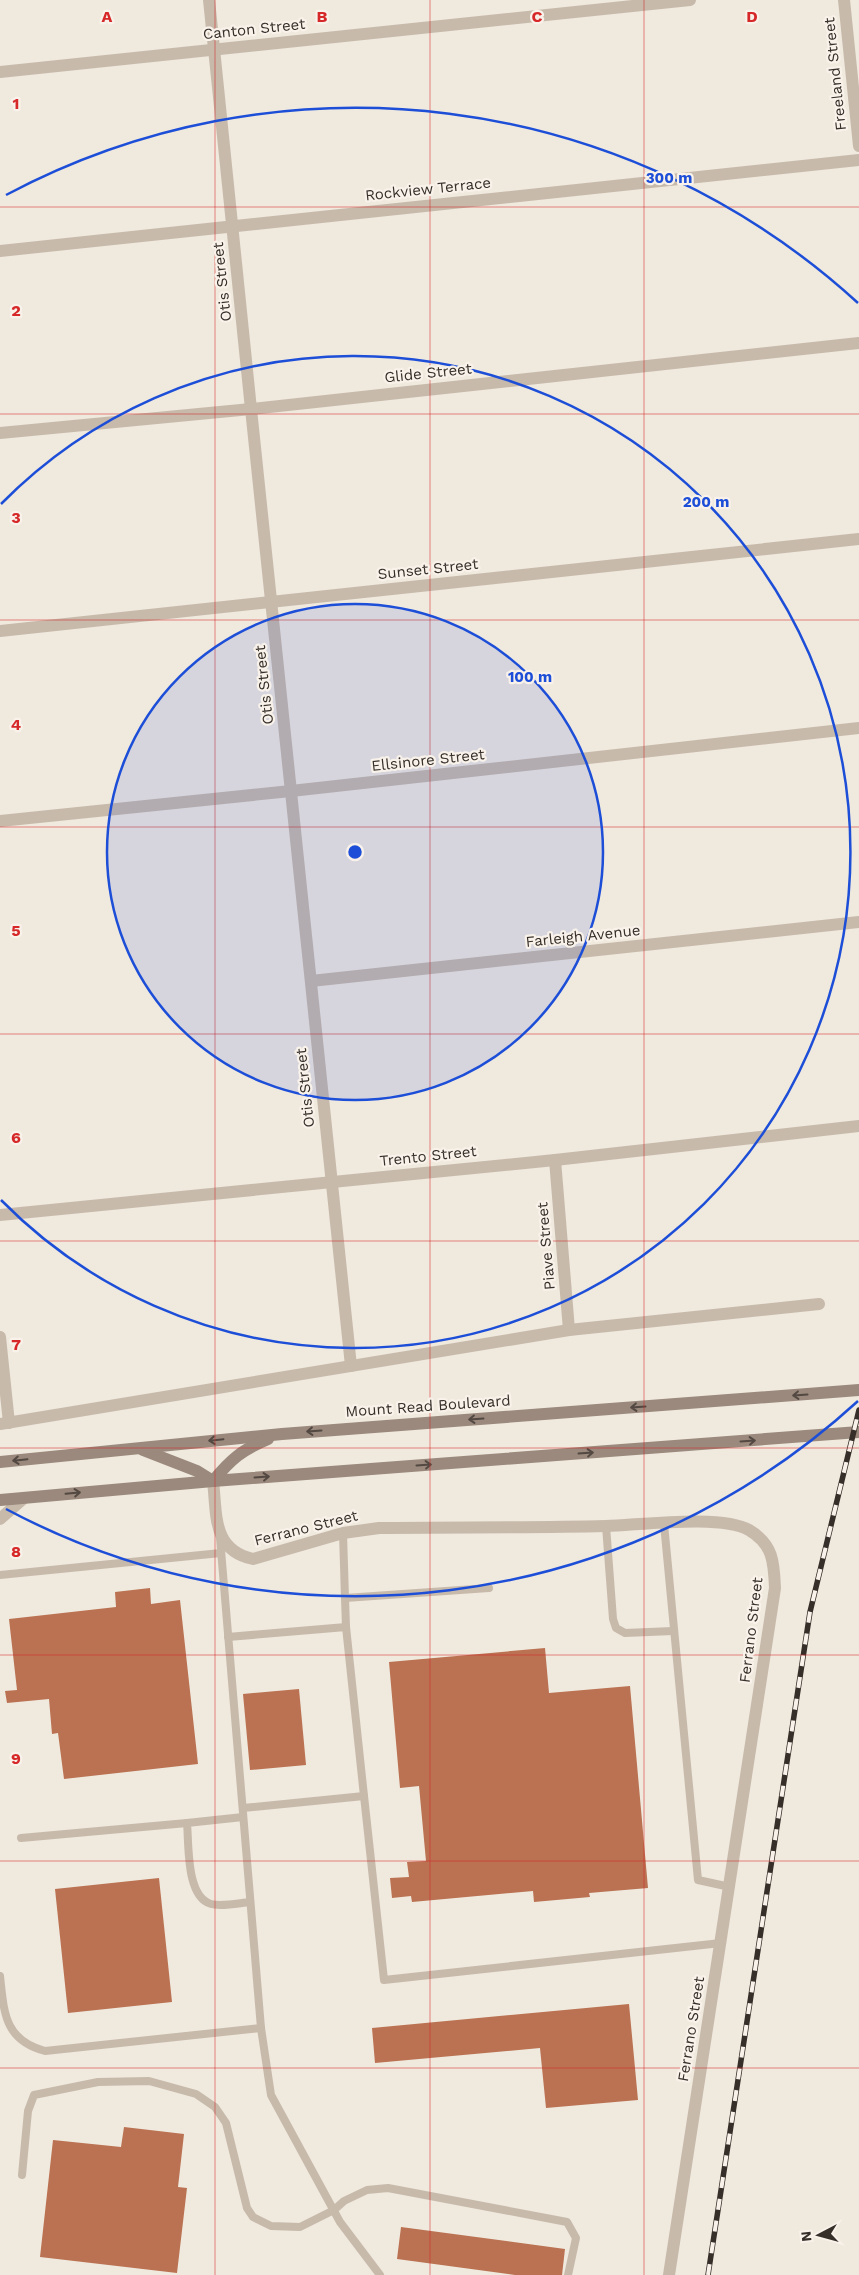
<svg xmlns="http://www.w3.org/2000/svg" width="859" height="2275" font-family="'Work Sans',sans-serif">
<rect width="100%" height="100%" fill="#f0e9de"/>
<g fill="#ba7252">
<polygon points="150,1588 151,1604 180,1600 198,1764 64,1779 58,1733 52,1734 49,1699 7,1703 5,1691 17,1690 9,1619 116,1607 115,1592"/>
<polygon points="545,1648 549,1693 630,1686 648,1888 589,1893 590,1897 534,1902 533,1891 412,1902 411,1896 392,1898 390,1878 409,1877 407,1862 426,1861 419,1786 400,1788 389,1662"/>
<polygon points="299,1689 306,1765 250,1770 243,1694"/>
<polygon points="159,1878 172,2002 68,2013 55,1889"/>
<polygon points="629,2004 638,2100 546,2108 540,2048 375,2063 372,2028"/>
<polygon points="124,2127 184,2134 178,2187 187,2188 177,2273 40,2257 53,2140 121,2147"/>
<polygon points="401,2227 565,2249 562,2275 515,2275 397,2259"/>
</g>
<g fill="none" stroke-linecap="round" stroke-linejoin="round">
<g stroke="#c7baab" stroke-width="8">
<polyline points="664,1524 698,1880 730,1887"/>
<polyline points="606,1526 613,1619 616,1628 625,1633 673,1631"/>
<polyline points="343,1533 345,1598"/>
<polyline points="220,1538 261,2028 271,2095 340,2222 380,2275"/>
<polyline points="0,1575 221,1553"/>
<polyline points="346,1627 345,1598 489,1588"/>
<polyline points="228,1637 346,1627 364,1796 243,1808"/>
<polyline points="364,1796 384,1980 721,1943"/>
<path d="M 243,1817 L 187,1823 C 189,1845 186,1897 211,1904 C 222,1907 239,1903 250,1902"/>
<polyline points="21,1838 187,1823"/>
<path d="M 0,1976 C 4,2012 4,2040 45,2051 L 261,2028"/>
<polyline points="22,2175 28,2111 34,2095 98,2082 149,2081 196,2094 215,2107 226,2123 247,2208 253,2217 271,2226 300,2227 334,2210 344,2201 367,2190 388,2188 567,2222 576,2238 568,2275"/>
</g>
<g stroke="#c7baab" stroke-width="12">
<polyline points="844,0 859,146"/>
<polyline points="0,72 690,0"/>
<polyline points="0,251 859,160"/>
<polyline points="251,409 351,1366"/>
<polyline points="0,631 859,539"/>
<polyline points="0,821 291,791 859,728"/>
<polyline points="311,981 859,922"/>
<polyline points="555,1160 569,1330"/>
<polyline points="0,1215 555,1160 859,1126"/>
<polyline points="0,1337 9,1423"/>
<polyline points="0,1424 569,1330 819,1304"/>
<path d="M 213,1481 C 217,1515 212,1550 253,1559 L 343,1533 L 379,1528 C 455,1527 530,1528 606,1526 C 640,1525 722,1514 749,1530 C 773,1544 774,1562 775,1588 L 669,2275"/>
<polyline points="0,1519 24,1498"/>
</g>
<g stroke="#c7baab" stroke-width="12">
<polyline points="209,0 251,409"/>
<polyline points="0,433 251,409 859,343"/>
</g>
<g stroke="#9a897c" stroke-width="12">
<polyline points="143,1450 197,1471 213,1481"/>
<polyline points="0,1462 282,1434 859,1390"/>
<path d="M 213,1481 C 231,1459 242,1450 268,1439"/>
<polyline points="0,1500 213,1481 859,1432"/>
</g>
<defs>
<polyline id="rail" points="708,2275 810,1612 859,1410"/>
</defs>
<use href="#rail" stroke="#352e29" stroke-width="5.5"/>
<use href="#rail" stroke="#f8f2ea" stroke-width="4" stroke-dasharray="11" stroke-linecap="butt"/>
</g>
<defs><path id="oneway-shaft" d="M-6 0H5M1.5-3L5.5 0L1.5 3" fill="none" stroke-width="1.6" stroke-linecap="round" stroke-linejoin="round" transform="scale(1.25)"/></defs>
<g stroke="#534942">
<use href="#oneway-shaft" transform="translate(800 1395) rotate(176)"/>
<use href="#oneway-shaft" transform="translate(638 1407) rotate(176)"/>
<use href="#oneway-shaft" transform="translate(476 1419) rotate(176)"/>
<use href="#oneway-shaft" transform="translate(314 1431) rotate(176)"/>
<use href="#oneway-shaft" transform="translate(216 1440) rotate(174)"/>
<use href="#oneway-shaft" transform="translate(748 1441) rotate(-4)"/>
<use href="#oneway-shaft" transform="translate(586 1453) rotate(-4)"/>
<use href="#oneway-shaft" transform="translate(20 1460) rotate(174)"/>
<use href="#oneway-shaft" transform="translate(424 1465) rotate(-4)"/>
<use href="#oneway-shaft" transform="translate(262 1477) rotate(-4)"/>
<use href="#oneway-shaft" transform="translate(73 1493) rotate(-5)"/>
</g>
<path fill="none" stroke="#d62828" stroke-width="1" stroke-opacity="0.55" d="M 215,0 L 215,2275M 430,0 L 430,2275M 644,0 L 644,2275M 0,207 L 859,207M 0,414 L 859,414M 0,620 L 859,620M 0,827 L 859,827M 0,1034 L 859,1034M 0,1241 L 859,1241M 0,1448 L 859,1448M 0,1655 L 859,1655M 0,1861 L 859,1861M 0,2068 L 859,2068"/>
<circle cx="355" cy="852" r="248" fill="#1d4ed8" fill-opacity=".12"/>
<g fill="none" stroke="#1d4ed8" stroke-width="2.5">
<circle cx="355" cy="852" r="248"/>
<path d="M1 504A496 496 0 1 1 1 1200"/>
<path d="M858 1401A744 744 0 0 1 6 1509M6 195A744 744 0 0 1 858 303"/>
</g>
<g text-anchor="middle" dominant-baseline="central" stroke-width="4.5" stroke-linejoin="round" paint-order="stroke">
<g font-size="15" fill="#352e29" stroke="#f8f2ea">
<text transform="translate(254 29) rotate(-6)">Canton Street</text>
<text transform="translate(835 74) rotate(-96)">Freeland Street</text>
<text transform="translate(428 189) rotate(-6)">Rockview Terrace</text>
<text transform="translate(222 282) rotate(-96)">Otis Street</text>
<text transform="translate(428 373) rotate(-6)">Glide Street</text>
<text transform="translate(428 569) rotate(-6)">Sunset Street</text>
<text transform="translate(264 685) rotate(-96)">Otis Street</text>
<text transform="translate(428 760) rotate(-6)">Ellsinore Street</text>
<text transform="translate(583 936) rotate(-6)">Farleigh Avenue</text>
<text transform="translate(305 1088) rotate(-96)">Otis Street</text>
<text transform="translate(428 1156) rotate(-6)">Trento Street</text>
<text transform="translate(546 1246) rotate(-95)">Piave Street</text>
<text transform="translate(428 1406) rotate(-4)">Mount Read Boulevard</text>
<text transform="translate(306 1528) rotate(-14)">Ferrano Street</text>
<text transform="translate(751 1630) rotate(-83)">Ferrano Street</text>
<text transform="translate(691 2029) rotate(-81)">Ferrano Street</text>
</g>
</g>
<g font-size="16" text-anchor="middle" font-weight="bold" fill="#d62828" stroke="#f8f2ea" stroke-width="4.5" stroke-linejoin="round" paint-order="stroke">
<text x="107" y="22">A</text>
<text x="322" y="22">B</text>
<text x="537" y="22">C</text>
<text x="752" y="22">D</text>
<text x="16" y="109">1</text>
<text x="16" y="316">2</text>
<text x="16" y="523">3</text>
<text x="16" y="730">4</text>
<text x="16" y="936">5</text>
<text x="16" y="1143">6</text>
<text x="16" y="1350">7</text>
<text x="16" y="1557">8</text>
<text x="16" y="1764">9</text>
</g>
<circle cx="355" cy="852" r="8" fill="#1d4ed8" stroke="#f8f2ea" stroke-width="2.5"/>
<g font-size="15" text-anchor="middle" font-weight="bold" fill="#1d4ed8" stroke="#f8f2ea" stroke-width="4.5" stroke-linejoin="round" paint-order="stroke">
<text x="669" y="183">300 m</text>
<text x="706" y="507">200 m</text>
<text x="530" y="682">100 m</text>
</g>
<g transform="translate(819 2235) rotate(264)" stroke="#f8f2ea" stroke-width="4" paint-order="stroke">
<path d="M0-4L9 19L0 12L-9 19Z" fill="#352e29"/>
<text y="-8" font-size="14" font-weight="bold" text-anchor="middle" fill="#352e29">N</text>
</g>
</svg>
